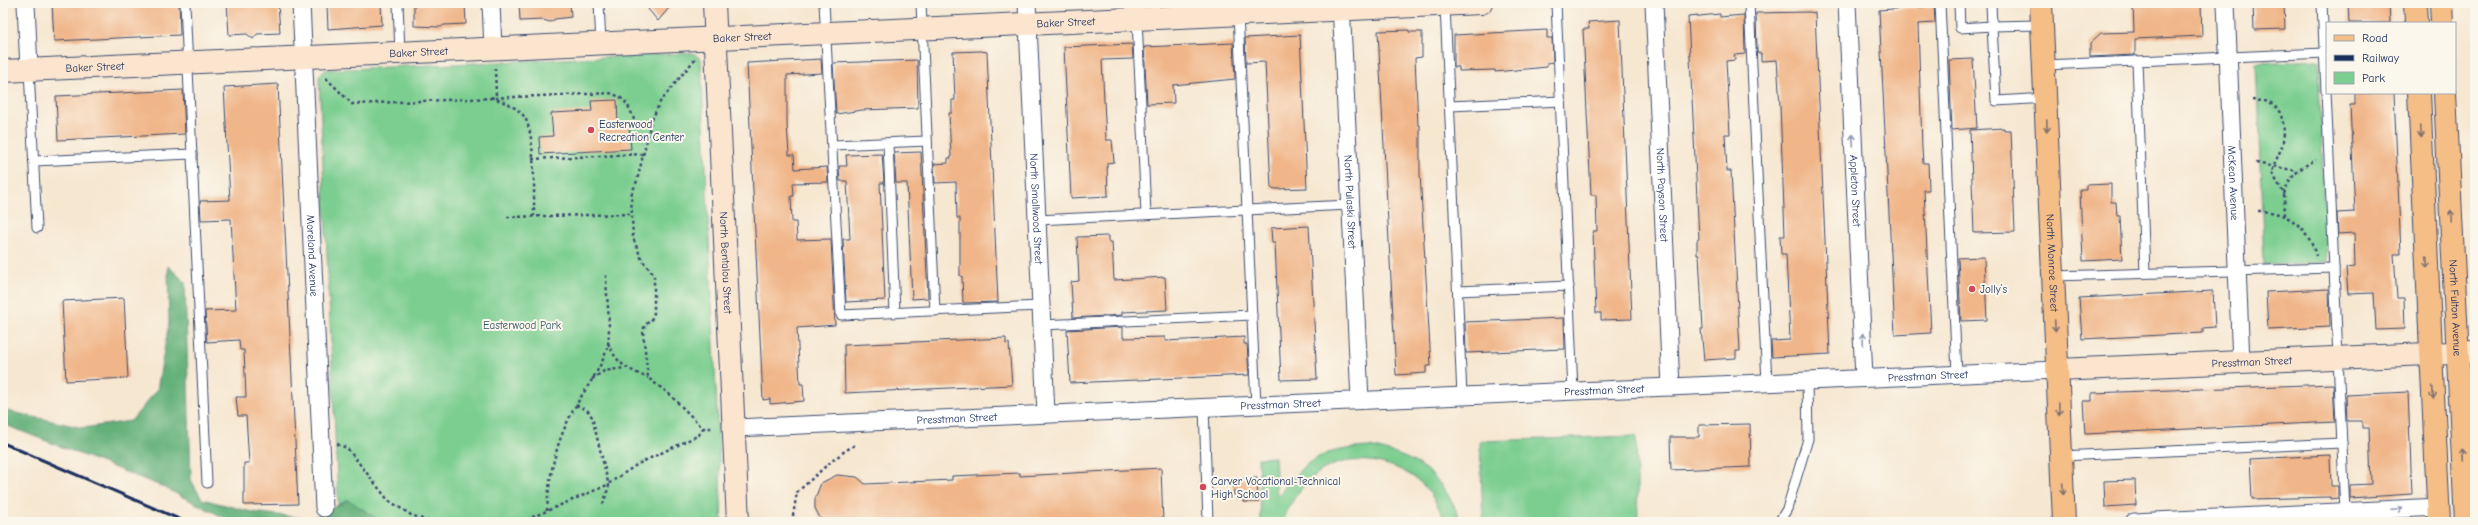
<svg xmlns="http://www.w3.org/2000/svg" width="2478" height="525" font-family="'Comic Neue',sans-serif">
<rect width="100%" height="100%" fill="#fbf7ec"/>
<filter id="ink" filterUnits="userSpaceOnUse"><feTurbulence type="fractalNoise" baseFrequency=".025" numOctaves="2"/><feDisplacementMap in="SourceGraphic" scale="8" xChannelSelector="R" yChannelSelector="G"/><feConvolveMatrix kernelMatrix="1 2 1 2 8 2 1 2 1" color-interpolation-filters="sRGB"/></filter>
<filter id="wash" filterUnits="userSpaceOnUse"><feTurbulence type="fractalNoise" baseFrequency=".012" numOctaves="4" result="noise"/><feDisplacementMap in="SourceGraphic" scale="16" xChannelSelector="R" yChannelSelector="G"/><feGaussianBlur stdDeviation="0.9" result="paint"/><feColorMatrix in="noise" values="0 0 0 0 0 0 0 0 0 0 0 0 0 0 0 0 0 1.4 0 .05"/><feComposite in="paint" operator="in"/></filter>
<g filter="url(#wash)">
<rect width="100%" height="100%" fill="#f6e7d1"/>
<g fill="#7cce90" stroke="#4c7e77">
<polygon points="693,53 701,59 722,522 339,522 319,76 325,70"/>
<polygon points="2318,60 2327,262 2264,265 2256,63"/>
<polygon points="1636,436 1638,522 1483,522 1480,441"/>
<path d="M 1369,447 C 1419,457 1442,474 1461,522 L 1445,522 C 1440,510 1434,497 1425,487 C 1401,461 1349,450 1318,473 C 1302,485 1289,503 1283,522 L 1261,522 L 1258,458 L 1275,457 L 1277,497 C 1307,458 1319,450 1369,447 Z"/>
</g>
<polygon fill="#65b17a" stroke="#40706c" points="168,266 185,282 191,480 202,499 252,512 311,519 348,500 383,522 233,522 161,486 3,424 3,410 83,428 131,421 157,390 169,323"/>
<g id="blocks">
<g fill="#f0b588">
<polygon points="52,3 179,3 180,35 54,41"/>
<polygon points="227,3 278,3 280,33 257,34 253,39 247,34 229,35"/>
<polygon points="381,3 382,25 328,29 327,5"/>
<polygon points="436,3 465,3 466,24 444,25 441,27 414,26 414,5"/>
<polygon points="519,3 570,3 571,17 555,19 550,22 543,20 520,21"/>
<polygon points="643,3 673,3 658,21"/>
<polygon points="2133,3 2201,3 2202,36 2135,39 2135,55 2090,57 2090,43 2101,33 2134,32"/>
<polygon points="2253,3 2284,3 2285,29 2254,30"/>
<polygon points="2348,3 2389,3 2390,23 2349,23"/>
<polygon points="1934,6 1935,23 1918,24 1922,148 1923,163 1928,163 1929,190 1924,190 1931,333 1895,335 1879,10"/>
<polygon points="1809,12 1815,13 1830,354 1772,357 1771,341 1790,340 1786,254 1781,254 1780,236 1785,236 1780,105 1777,60 1761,61 1761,53 1757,53 1756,13"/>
<polygon points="1720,14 1720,17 1744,15 1745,54 1734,55 1735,60 1726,61 1730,134 1725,134 1727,171 1731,171 1740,351 1736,351 1736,358 1704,360 1701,329 1703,329 1699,255 1697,255 1697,240 1699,239 1688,17"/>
<polygon points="1620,20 1632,319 1601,320 1601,313 1596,313 1593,231 1597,231 1596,195 1591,195 1583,29 1589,29 1588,22"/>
<polygon points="1409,30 1409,32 1422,32 1422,57 1415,58 1418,125 1420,125 1420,173 1431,366 1426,366 1426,373 1396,375 1378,31"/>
<polygon points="1547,30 1547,38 1552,38 1553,62 1547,63 1547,67 1495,72 1495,70 1459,71 1459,67 1454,67 1454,35"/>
<polygon points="1300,35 1307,188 1276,189 1271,188 1265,62 1246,63 1245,38"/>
<polygon points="1233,43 1235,79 1173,85 1174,103 1147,104 1144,47"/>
<polygon points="1132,44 1133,59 1102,60 1106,140 1112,140 1114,162 1107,163 1108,196 1071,198 1064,47"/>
<polygon points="981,51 987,52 998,302 963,303 962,276 960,276 960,218 957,218 956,182 935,183 934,164 948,163 948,158 951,158 949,113 952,113 952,100 955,100 953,52"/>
<polygon points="821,59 822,73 787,75 787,124 789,155 794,155 795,169 827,167 828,182 793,183 794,196 791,196 792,222 796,222 797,240 831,239 835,325 797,328 800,384 803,384 804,401 770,404 770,399 763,400 747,63"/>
<polygon points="1973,59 1977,128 1952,130 1949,60"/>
<polygon points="917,60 918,108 862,110 836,114 833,63"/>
<polygon points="278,84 298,504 244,505 244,463 249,463 246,416 238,416 236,397 246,397 244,350 240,350 239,340 207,342 205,311 236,310 231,219 201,220 200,201 230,200 224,87"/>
<polygon points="183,90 185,134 58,140 56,96"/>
<polygon points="2355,93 2394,93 2401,254 2394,254 2397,298 2404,298 2405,329 2376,330 2374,293 2348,294 2346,268 2355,267 2354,233 2338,234 2337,213 2355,212 2350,105 2355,105"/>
<polygon points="617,100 618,125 629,125 631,149 540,154 539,137 553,136 551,113 592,111 591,101"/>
<polygon points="2004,128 2004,130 2011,130 2015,232 1974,233 1970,130"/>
<polygon points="921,152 928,298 912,299 907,183 896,183 894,153"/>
<polygon points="882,154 884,183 880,183 885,300 846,302 843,239 850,239 847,181 840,181 839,166 847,166 846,155"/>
<polygon points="2111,184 2111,202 2116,202 2117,216 2120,216 2122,259 2083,261 2080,190 2086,190 2086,185"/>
<polygon points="1309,226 1317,379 1281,380 1275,243 1272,243 1271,228"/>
<polygon points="1108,236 1108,242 1112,242 1114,280 1165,277 1167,310 1122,312 1122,315 1073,318 1071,282 1079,281 1077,237"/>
<polygon points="1984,257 1987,320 1961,321 1958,258"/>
<polygon points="2329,289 2330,327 2268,330 2266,292"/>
<polygon points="2213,291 2215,327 2203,328 2203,333 2082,339 2079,298"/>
<polygon points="124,298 128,378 66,381 62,301"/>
<polygon points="1564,318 1565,349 1466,353 1465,322"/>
<polygon points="1123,327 1123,338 1165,337 1165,341 1244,337 1244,344 1247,344 1249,375 1070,383 1067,330"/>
<polygon points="1006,338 1006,344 1009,343 1012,385 845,393 844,345"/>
<polygon points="2333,384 2335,422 2085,434 2083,401 2092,401 2092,393"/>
<polygon points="2408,392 2412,494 2350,498 2350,485 2371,484 2369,428 2362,428 2362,421 2347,421 2346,395"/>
<polygon points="1750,424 1751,467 1671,470 1670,437 1699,437 1699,425"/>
<polygon points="2330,455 2331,486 2338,486 2338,498 2330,499 2330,497 2252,499 2250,459"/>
<polygon points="1161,468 1163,522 822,522 815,508 815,499 821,483 837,475 857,477 865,484 952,480 952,476 1020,473 1020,476"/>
<polygon points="1257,478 1258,502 1243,502 1243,494 1234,495 1233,479"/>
<polygon points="2135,480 2136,505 2105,507 2104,481"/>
</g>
</g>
</g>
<g filter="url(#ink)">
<use href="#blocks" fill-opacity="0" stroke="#3c4b6f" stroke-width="1"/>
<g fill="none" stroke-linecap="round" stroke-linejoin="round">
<defs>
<g id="lane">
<polyline points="185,3 207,483"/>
<polyline points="398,3 400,53"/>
<polyline points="599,3 601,44"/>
<polyline points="824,3 841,315 1041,306"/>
<polyline points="921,3 935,311"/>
<polyline points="1131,3 1132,19"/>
<polyline points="1556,3 1573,391"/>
<polyline points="1749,3 1767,383"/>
<polyline points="1940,3 1957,374"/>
<polyline points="1959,3 1960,28 1992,26 1991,3"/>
<polyline points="2322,3 2345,512"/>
<polyline points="1445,5 1462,396"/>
<polyline points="1238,14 1256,405"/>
<polyline points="1137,19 1146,214"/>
<polyline points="2042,25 1992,26 1996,101 2046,98"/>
<polyline points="2137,61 2145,273"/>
<polyline points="2044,65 2325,53"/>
<polyline points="29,70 37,228"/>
<polyline points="1450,106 1561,101"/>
<polyline points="888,143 895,313"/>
<polyline points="833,145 927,141"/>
<polyline points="34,161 192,154"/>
<polyline points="1037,220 1350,205"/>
<polyline points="2053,276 2334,268"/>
<polyline points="1458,291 1569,286"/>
<polyline points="1042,325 1252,315"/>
<polyline points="1204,407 1208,522"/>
<polyline points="2061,456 2342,443"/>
<polyline points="1779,522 1787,509 1808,439 1807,381"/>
</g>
<g id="street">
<polyline points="26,3 29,70"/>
<path id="s1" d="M 301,3 L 324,508"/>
<polyline points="491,3 493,49"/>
<path id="s2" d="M 1027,3 L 1046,414"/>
<path id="s3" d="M 1341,3 L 1360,400"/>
<path id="s4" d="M 1654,3 L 1671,387"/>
<path id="s5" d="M 1847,3 L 1864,378"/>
<path id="s6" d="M 2226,3 L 2241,362"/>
<path id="s7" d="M 734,428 L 2057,370"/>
<polyline points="2134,522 2439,507"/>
</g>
<g id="secondary">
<path id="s8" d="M 714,3 L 738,522"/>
<path id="s9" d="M 3,71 L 1481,3"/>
<path id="s10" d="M 2057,370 L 2475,352"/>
</g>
<g id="primary">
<path id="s11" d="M 2041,3 L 2064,522"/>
<polyline points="2415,3 2416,23"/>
<polyline points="2441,3 2442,23"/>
<polyline points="2419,93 2439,522"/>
<path id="s12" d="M 2445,93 L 2466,522"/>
</g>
</defs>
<use href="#lane" stroke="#3c4b6f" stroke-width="11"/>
<use href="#street" stroke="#3c4b6f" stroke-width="19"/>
<use href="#secondary" stroke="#3c4b6f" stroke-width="24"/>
<use href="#primary" stroke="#3c4b6f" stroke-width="24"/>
<g stroke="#3c4b6f" stroke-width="2.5" stroke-dasharray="3 3" stroke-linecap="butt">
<polyline points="695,59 660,102 651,122 637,181 631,195 633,238 642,260 654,275 654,313 651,320 645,325 643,331 648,378 668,393 703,428 714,428"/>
<polyline points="495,68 496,96"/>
<path d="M 326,78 L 352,104 L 609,93 C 627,97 630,109 636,125 L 650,126"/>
<path d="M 491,97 C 503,102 514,105 523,115 C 536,130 534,194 534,216"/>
<path d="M 2252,100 C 2258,101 2266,100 2271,103 C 2284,110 2286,133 2282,146 C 2279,155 2274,163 2272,173 L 2284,194 L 2285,216"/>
<polyline points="532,159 644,154"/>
<polyline points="2256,163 2297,171"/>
<path d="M 2284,194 C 2289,177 2300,167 2316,160"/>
<path d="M 2258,211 C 2288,211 2308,227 2316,256"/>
<polyline points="507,217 630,214"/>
<path d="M 608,343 C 617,365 628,369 648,378"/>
<polyline points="592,379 604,371 624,368"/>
<polyline points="576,405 588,411 592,417 609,486 603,504"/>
<polyline points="337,444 347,448 388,500 411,515 431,522"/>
<path d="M 547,511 C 549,474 556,441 574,409 C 585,388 603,368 608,344 C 611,324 606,295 606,274"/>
<polyline points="521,522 605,486 638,464 699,435 703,428"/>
<path d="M 792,522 L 797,492 C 816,476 833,457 855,445"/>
</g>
<use href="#lane" stroke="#fff" stroke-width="9"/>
<use href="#street" stroke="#fff" stroke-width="17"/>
<use href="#secondary" stroke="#fbe5cf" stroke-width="22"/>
<use href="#primary" stroke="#f6be87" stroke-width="22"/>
<polyline stroke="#1b2f5e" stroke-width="3" points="3,443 186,522"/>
</g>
<defs><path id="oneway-shaft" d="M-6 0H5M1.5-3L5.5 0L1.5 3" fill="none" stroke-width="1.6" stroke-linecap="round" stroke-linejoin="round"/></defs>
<g stroke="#7e6f70">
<use href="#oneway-shaft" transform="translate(2047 126) rotate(88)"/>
<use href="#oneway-shaft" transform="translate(2421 132) rotate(87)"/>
<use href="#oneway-shaft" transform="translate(2451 216) rotate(-93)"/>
<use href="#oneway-shaft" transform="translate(2427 262) rotate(87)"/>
<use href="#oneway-shaft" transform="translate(2055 326) rotate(87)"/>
<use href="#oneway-shaft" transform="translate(2433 393) rotate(87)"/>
<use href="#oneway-shaft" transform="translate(2059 409) rotate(88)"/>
<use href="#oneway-shaft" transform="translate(2463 455) rotate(-93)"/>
<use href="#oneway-shaft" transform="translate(2063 489) rotate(87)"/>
</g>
<g stroke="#8d97ae">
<use href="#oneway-shaft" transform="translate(1853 140) rotate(-93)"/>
<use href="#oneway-shaft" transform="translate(1863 339) rotate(-93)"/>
<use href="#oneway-shaft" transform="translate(2397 509) rotate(-3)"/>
</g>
</g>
<g fill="#d1495b" stroke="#fbf7ec" stroke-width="1.5">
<circle cx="591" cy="130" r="4"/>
<circle cx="1972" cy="289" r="4"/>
<circle cx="1203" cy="487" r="4"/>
</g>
<g text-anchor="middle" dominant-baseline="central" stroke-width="4" stroke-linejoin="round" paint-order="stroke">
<g font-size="11" fill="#1b2f5e" stroke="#fbf7ec">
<text stroke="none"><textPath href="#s9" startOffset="1064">Baker Street</textPath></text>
<text stroke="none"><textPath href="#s9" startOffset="740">Baker Street</textPath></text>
<text stroke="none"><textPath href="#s9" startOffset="416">Baker Street</textPath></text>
<text stroke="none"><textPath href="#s9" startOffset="92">Baker Street</textPath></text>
<text stroke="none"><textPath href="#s6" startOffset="180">McKean Avenue</textPath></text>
<text stroke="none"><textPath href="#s5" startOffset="188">Appleton Street</textPath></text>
<text stroke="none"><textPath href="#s4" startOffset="192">North Payson Street</textPath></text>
<text stroke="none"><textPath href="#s3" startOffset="199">North Pulaski Street</textPath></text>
<text stroke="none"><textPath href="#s2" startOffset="206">North Smallwood Street</textPath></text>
<text stroke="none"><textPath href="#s1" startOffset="253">Moreland Avenue</textPath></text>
<text stroke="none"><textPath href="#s11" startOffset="260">North Monroe Street</textPath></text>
<text stroke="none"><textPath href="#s8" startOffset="260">North Bentalou Street</textPath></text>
<text stroke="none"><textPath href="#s12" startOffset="215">North Fulton Avenue</textPath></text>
<text stroke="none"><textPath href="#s10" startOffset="195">Presstman Street</textPath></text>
<text stroke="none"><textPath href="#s7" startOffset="1195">Presstman Street</textPath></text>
<text stroke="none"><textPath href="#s7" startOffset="871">Presstman Street</textPath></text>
<text stroke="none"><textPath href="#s7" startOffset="547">Presstman Street</textPath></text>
<text stroke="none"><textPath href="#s7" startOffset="223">Presstman Street</textPath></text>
</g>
<g font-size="11" fill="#1b2f5e" stroke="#fbf7ec" text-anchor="start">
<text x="599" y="124">Easterwood<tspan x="599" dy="13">Recreation Center</tspan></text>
<text x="1980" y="289">Jolly’s</text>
<text x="1211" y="481">Carver Vocational-Technical<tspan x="1211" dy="13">High School</tspan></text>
</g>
<g font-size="11" fill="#33576a" stroke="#fbf7ec">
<text x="522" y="325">Easterwood Park</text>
</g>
</g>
<rect width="2478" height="525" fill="none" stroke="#fbf7ec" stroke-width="16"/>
<rect x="2326" y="22" width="130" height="72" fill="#fbf7ec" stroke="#a1a7b3"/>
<rect x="2334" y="35" width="20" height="6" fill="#f6be87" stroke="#a1a7b3"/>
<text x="2362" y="42" font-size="12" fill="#1b2f5e">Road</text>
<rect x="2334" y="55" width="20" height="6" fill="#1b2f5e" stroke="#a1a7b3"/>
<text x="2362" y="62" font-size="12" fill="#1b2f5e">Railway</text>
<rect x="2334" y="72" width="20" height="12" fill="#7cce90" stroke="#a1a7b3"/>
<text x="2362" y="82" font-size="12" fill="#1b2f5e">Park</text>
</svg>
